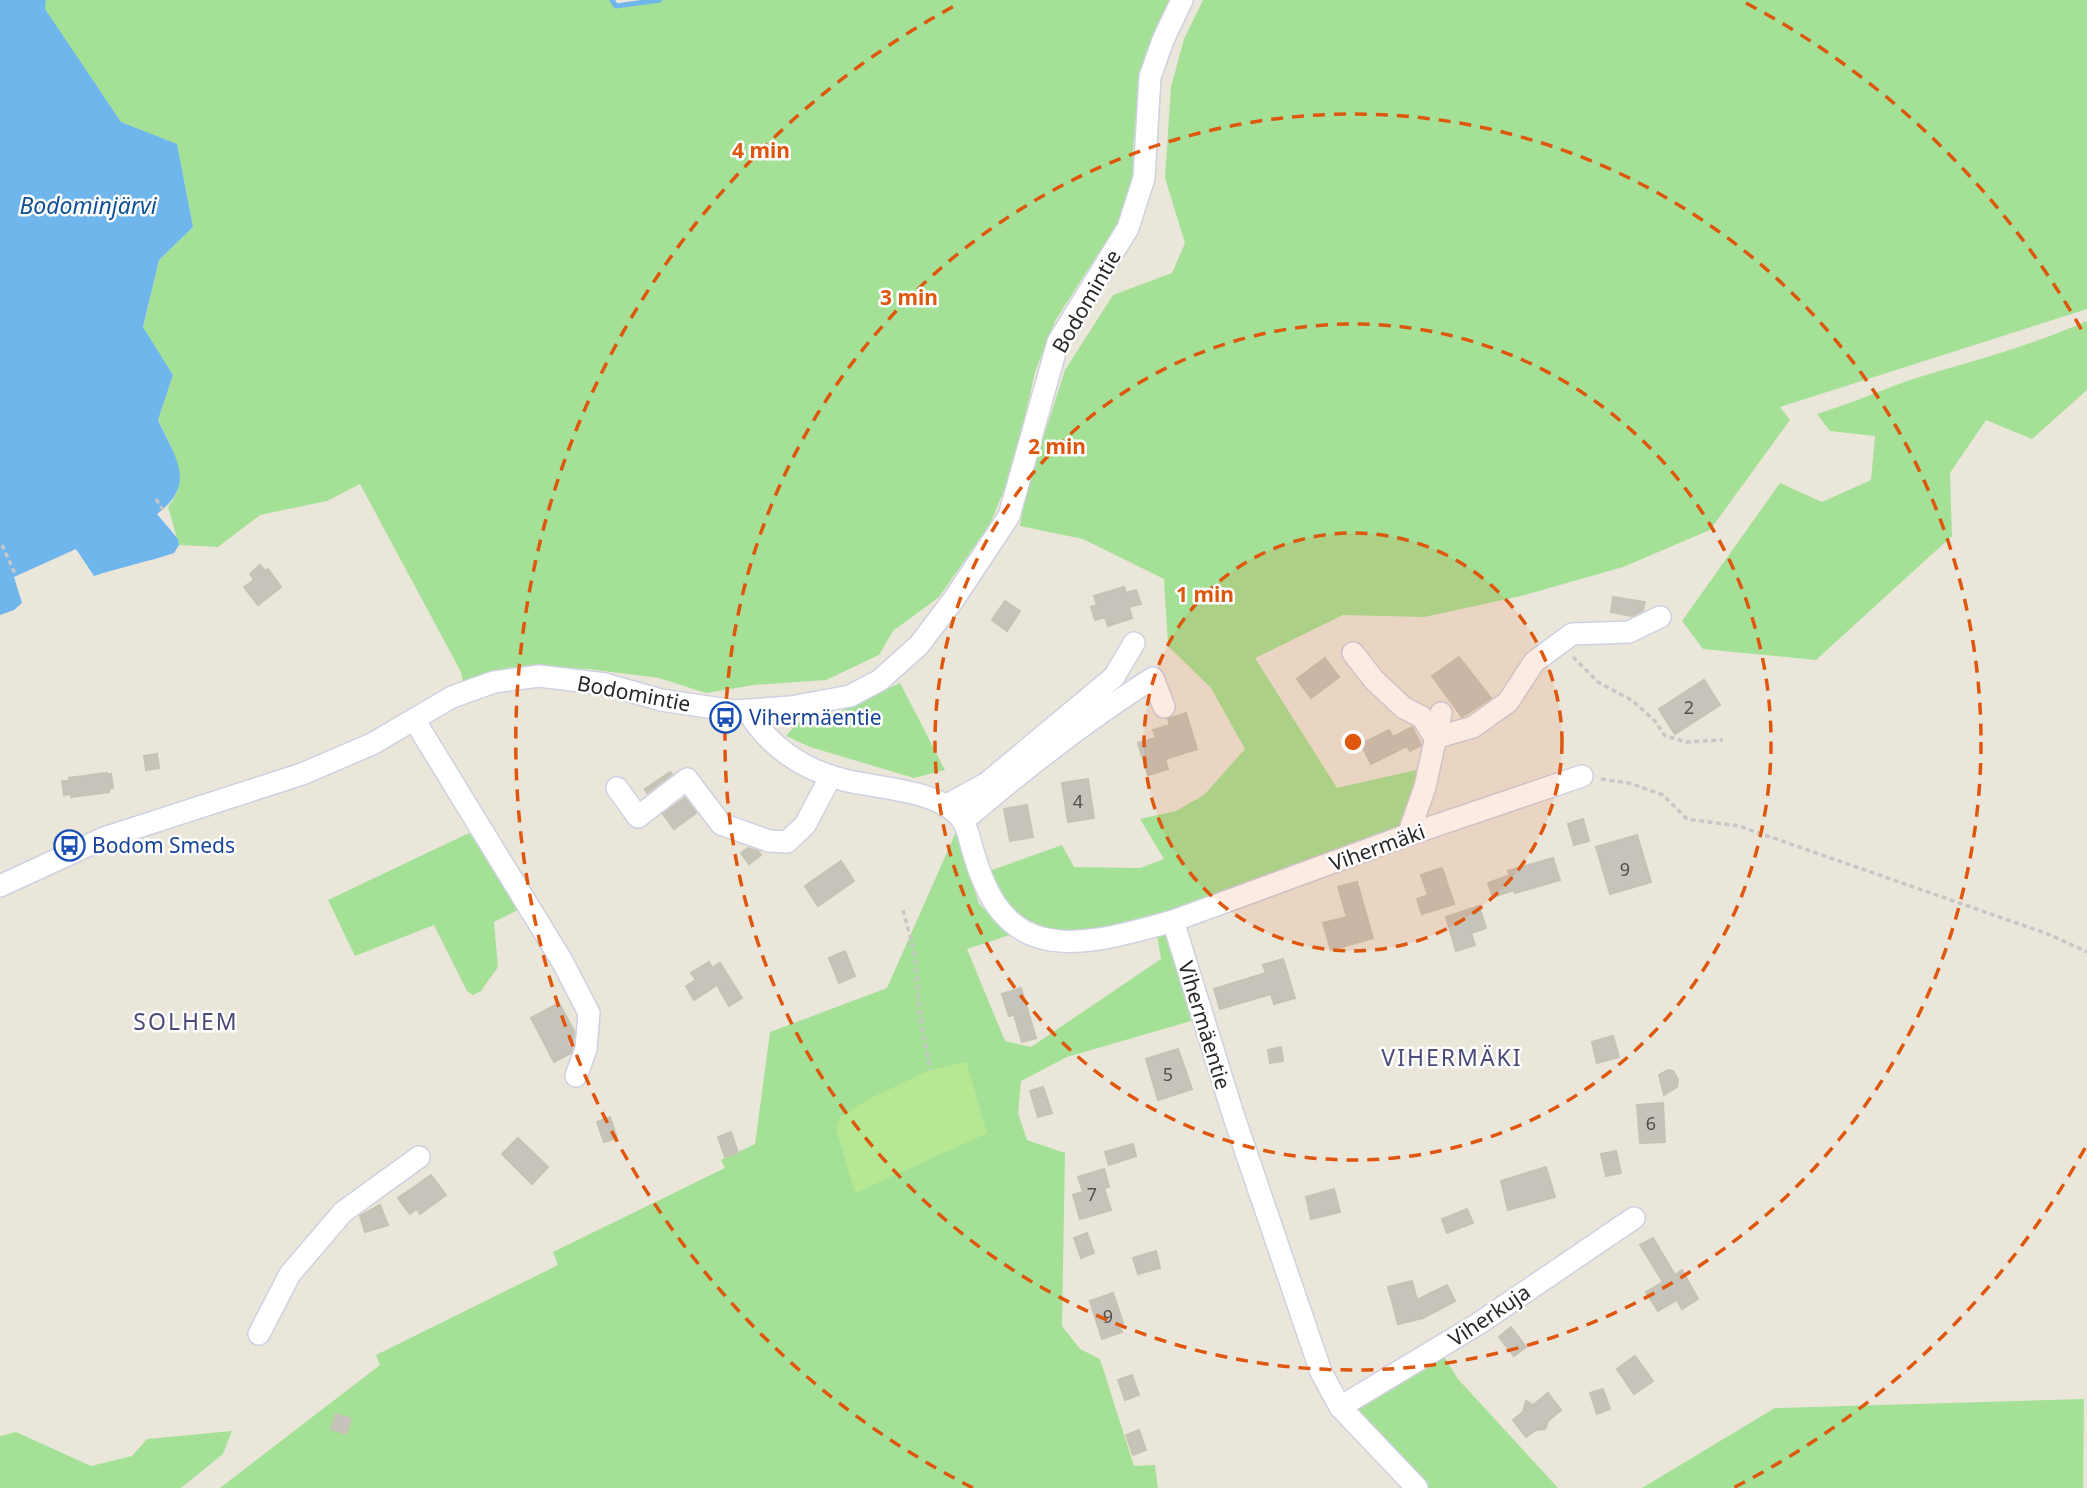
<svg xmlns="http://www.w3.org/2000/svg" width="2087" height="1488" font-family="'Noto Sans',sans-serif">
<rect width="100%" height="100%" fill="#ebe6da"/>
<g fill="#a4e197">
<path d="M 46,0 L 612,0 L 616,6 L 660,0 L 1170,0 L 1148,48 L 1140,74 L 1133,149 L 1133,187 L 1117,224 L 1055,321 L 1035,372 L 1013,469 L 990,524 L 939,597 L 893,631 L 879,655 L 826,680 L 754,685 L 706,693 L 659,678 L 588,669 L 512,667 L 463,682 L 461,672 L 360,484 L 327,501 L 260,515 L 218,547 L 179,545 L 168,507 C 192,479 172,449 158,420 L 173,375 L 143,328 L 159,260 L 193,227 L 177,145 L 121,122 L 44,9 Z"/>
<polygon points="1203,0 2087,0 2087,309 1780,407 1790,420 1710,530 1623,567 1521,596 1424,617 1343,615 1255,658 1337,788 1416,770 1423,776 1403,828 1123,928 1071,933 1048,932 1020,922 1000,905 989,871 1062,845 1074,867 1140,868 1164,859 1140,819 1176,811 1204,795 1245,749 1211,688 1168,646 1164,579 1083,539 1020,526 1025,495 1065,370 1113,295 1172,273 1185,243 1165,178 1171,87 1184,39"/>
<path d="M 2087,321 L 2087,390 L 2032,439 L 1986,420 L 1950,473 L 1952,536 L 1816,660 L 1703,649 L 1682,621 L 1780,483 L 1822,502 L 1871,480 L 1875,436 L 1830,431 L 1817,414 C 1850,404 1881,390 1913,379 C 1972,361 2031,346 2087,321 Z"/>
<polygon points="900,683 945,770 914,778 810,747 786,736 797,723 841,711"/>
<polygon points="956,832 979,904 1010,935 967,949 1005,1041 1031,1047 1161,959 1157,935 1169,933 1191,1021 1067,1057 1021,1081 1018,1113 1027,1140 1065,1153 1062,1326 1080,1349 1100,1359 1134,1466 1155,1465 1158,1488 220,1488 380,1365 376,1355 558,1265 553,1252 725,1168 721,1160 755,1144 770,1032 887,988"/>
<polygon points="469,833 524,907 494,922 498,967 481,991 473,995 467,991 434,925 355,956 328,900"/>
<polygon points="1443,1355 1458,1379 1558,1488 1427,1488 1351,1410"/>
<polygon points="2084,1399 2083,1488 1642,1488 1775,1408"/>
<polygon points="232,1431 223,1454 181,1488 0,1488 0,1436 16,1432 91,1466 132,1456 147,1439"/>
</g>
<polygon fill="#b6e893" points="966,1062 987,1133 855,1193 836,1128 840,1117 869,1099 930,1070"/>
<path fill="#6eb6ec" d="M 0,0 L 46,0 L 45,9 L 121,122 L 177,144 L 193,227 L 159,260 L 143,327 L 173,375 L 158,420 C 175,457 198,484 157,514 L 178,539 L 179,545 L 174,553 C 147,562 121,567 94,576 L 76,549 L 14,577 L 22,603 L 14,610 L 0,615 Z"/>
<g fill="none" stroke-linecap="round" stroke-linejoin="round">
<polyline stroke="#6eb6ec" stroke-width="5" points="612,0 616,6 660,0"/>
</g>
<g fill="#c6c3ba" stroke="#c6c2b4" stroke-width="2">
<polygon points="260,565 265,571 268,569 281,587 258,605 244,587 254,580 250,574"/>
<polygon points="1124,587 1126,593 1136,590 1141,604 1129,607 1132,618 1108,626 1105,617 1095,620 1091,607 1097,605 1094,596"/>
<polygon points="1613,597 1645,602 1643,610 1632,616 1611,612"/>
<polygon points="1005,601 1020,611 1007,631 992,620"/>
<polygon points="1459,657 1491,698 1462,717 1432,676"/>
<polygon points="1325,658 1339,677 1311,698 1297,679"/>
<polygon points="1704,680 1720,705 1675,734 1659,709"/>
<polygon points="1186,713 1197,749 1165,759 1168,769 1148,775 1138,743 1156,738 1153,730 1170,725 1168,719"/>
<polygon points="1412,727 1421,745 1410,751 1407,746 1371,764 1361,744 1389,730 1393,737"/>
<polygon points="157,754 159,768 146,770 144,756"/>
<polygon points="670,772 672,774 647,793 645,789"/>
<polygon points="107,773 107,775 111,774 113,788 109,789 109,792 71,797 71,794 64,795 62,781 69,781 69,778"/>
<polygon points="1088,779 1094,818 1068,822 1062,783"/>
<polygon points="685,798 696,813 674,829 663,814"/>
<polygon points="1027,805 1033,837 1010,841 1004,809"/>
<polygon points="1583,819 1589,841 1574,845 1568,824"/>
<polygon points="1637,835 1651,882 1610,894 1596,847"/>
<polygon points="748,848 758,851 761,855 749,864 741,853"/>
<polygon points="1553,858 1560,880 1515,893 1514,890 1493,897 1488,883 1510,875 1508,871"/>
<polygon points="841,861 854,881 818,906 805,886"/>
<polygon points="1442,868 1454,904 1422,914 1417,899 1428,895 1421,875"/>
<polygon points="1357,882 1373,938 1331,950 1323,923 1347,917 1338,887"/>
<polygon points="1479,906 1486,928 1471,933 1475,945 1456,951 1446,917"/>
<polygon points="845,951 855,976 839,983 829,958"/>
<polygon points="1283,959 1295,998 1274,1004 1271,994 1220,1009 1214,989 1266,973 1263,965"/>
<polygon points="709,962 712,968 720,963 742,998 729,1006 717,985 694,1000 686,986 696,980 691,973"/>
<polygon points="1021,988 1036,1038 1022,1042 1014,1015 1009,1016 1002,994"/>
<polygon points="559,1003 574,1031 573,1046 571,1053 554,1062 531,1018"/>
<polygon points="1613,1036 1619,1057 1597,1063 1592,1042"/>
<polygon points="1281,1047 1283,1061 1270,1063 1268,1050"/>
<polygon points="1178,1049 1192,1089 1158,1100 1146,1059"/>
<polygon points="1668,1070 1673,1071 1678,1080 1677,1087 1664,1095 1659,1075"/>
<polygon points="1043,1087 1052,1113 1038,1117 1030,1091"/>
<polygon points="1663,1103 1665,1142 1640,1143 1637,1105"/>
<polygon points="610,1117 617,1138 604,1142 597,1122"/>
<polygon points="731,1132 738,1153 725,1157 718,1137"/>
<polygon points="518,1138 548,1167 532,1184 502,1154"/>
<polygon points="1133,1144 1136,1156 1109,1165 1105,1152"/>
<polygon points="1616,1151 1621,1173 1606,1176 1601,1154"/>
<polygon points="1546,1167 1555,1197 1508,1210 1501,1181"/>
<polygon points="1104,1169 1109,1187 1104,1188 1111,1210 1080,1219 1073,1195 1083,1192 1078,1177"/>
<polygon points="431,1175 446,1195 420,1214 417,1209 410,1214 398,1198"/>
<polygon points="1334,1189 1340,1212 1311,1219 1306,1197"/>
<polygon points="380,1205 388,1225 365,1232 360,1216"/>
<polygon points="1467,1209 1473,1223 1447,1233 1442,1219"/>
<polygon points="1087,1233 1094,1253 1081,1258 1074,1238"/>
<polygon points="1653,1238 1675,1275 1682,1270 1698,1299 1682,1309 1677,1300 1658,1311 1646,1292 1663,1282 1640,1245"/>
<polygon points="1156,1251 1160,1268 1138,1274 1133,1258"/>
<polygon points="1412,1281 1417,1300 1447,1285 1455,1301 1423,1318 1398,1324 1388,1287"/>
<polygon points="1113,1293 1123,1323 1119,1324 1122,1332 1102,1339 1090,1301"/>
<polygon points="1511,1327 1526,1347 1514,1356 1499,1337"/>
<polygon points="1635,1356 1653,1381 1634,1394 1617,1369"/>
<polygon points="1132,1375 1139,1395 1125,1400 1118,1380"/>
<polygon points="1603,1389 1610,1409 1597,1414 1590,1393"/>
<polygon points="1548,1393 1561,1410 1548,1421 1545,1429 1536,1430 1526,1437 1513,1420 1523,1412 1526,1401 1533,1405"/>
<polygon points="336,1414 351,1419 346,1434 331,1429"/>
<polygon points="1139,1430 1146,1450 1133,1455 1126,1435"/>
</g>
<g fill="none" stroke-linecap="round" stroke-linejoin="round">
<defs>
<g id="minor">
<polyline points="1353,653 1374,680 1404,708 1422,717 1435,738 1473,727 1508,702 1534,662 1572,634 1629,632 1660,617"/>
<path d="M 747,710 C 768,746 803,770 844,780 C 878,789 941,789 963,821 C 968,829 970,842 973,851 C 984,889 1000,927 1042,938 C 1082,949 1135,931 1173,921 L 1234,1117 L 1321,1372 L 1340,1407 L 1417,1488"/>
<polyline points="415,721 562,961 589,1013 586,1049 576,1076"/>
<polyline points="617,788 638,817 687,779 721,824 769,841 787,842 805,825 831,776"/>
<polyline points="945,806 987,783 1114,677 1134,643"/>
<path d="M 963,821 C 1024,769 1085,721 1153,678 L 1164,707"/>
<polyline points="1408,835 1425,787 1441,713"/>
<polyline points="0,886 104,838 302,774 372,744 452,697 494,682 539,676 605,684 661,700 735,711 791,707 850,696 880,680 919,645 954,599 1009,516 1058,342 1128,228 1144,178 1150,77 1163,40 1182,0"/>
<polyline points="1173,921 1399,838 1582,776"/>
<polyline points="259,1334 290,1274 343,1212 419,1157"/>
<polyline points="1340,1407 1478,1324 1634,1218"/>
</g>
</defs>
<use href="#minor" stroke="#cfd0e1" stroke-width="24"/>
<g stroke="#c7c7c7" stroke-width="3.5" stroke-dasharray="5 3.5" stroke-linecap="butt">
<polyline points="156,499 163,510"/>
<polyline points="2,545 16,576"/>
<polyline points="1573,657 1598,682 1633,701 1655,721 1665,736 1687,742 1723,740"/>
<polyline points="1601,779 1629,783 1663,795 1687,819 1739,826 2048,934 2087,952"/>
<polyline points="903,910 915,955 920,1016 930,1070"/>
</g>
<use href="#minor" stroke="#fff" stroke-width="21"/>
</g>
<circle cx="1353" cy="742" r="209" fill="#de570d" fill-opacity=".12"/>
<g fill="none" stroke="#de570d" stroke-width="3.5" stroke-dasharray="12 9">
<circle cx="1353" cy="742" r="209"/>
<circle cx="1353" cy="742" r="418"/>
<circle cx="1353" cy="742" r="628"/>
<path d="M2085 1148A837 837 0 0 1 1733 1488M973 1488A837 837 0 0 1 960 3M1746 3A837 837 0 0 1 2085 336"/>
</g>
<defs>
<symbol id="bus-ring" viewBox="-11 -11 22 22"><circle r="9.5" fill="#fff" stroke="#1a4fb4" stroke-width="1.5"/><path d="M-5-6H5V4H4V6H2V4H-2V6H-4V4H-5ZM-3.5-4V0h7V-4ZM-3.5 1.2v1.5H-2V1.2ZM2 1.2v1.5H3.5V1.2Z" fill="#1a4fb4"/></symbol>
</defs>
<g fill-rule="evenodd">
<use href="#bus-ring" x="708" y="700" width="35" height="35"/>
<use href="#bus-ring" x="52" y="828" width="35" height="35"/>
</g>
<g text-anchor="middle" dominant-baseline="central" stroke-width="5" stroke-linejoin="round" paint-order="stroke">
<g font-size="18" fill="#504f4c">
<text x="1689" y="707">2</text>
<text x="1078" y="801">4</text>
<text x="1625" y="869">9</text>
<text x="1168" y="1074">5</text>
<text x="1651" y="1123">6</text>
<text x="1092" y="1194">7</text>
<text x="1108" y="1316">9</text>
</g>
<g font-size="21" fill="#282828" stroke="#fff">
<text transform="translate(1086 301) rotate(-60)">Bodomintie</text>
<text transform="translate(634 693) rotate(11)">Bodomintie</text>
<text transform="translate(1377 847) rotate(-20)">Vihermäki</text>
<text transform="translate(1205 1025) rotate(73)">Vihermäentie</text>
<text transform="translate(1489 1315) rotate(-34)">Viherkuja</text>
</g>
<g font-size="21" fill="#164399" stroke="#fff" text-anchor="start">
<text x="749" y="717">Vihermäentie</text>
<text x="92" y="845">Bodom Smeds</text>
</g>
<g font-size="23" font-style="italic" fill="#105195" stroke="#fff">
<text x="88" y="205">Bodominjärvi</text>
</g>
<g font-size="23" letter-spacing="2" fill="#4a4b78" stroke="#fff">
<text x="186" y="1021">SOLHEM</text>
<text x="1452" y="1057">VIHERMÄKI</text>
</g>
</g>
<circle cx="1353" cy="742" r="10" fill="#de570d" stroke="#fff" stroke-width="3.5"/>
<g font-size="21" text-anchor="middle" font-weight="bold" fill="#de570d" stroke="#fff" stroke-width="5" stroke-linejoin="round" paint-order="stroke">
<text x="761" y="158">4 min</text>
<text x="909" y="305">3 min</text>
<text x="1057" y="454">2 min</text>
<text x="1205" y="602">1 min</text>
</g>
</svg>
